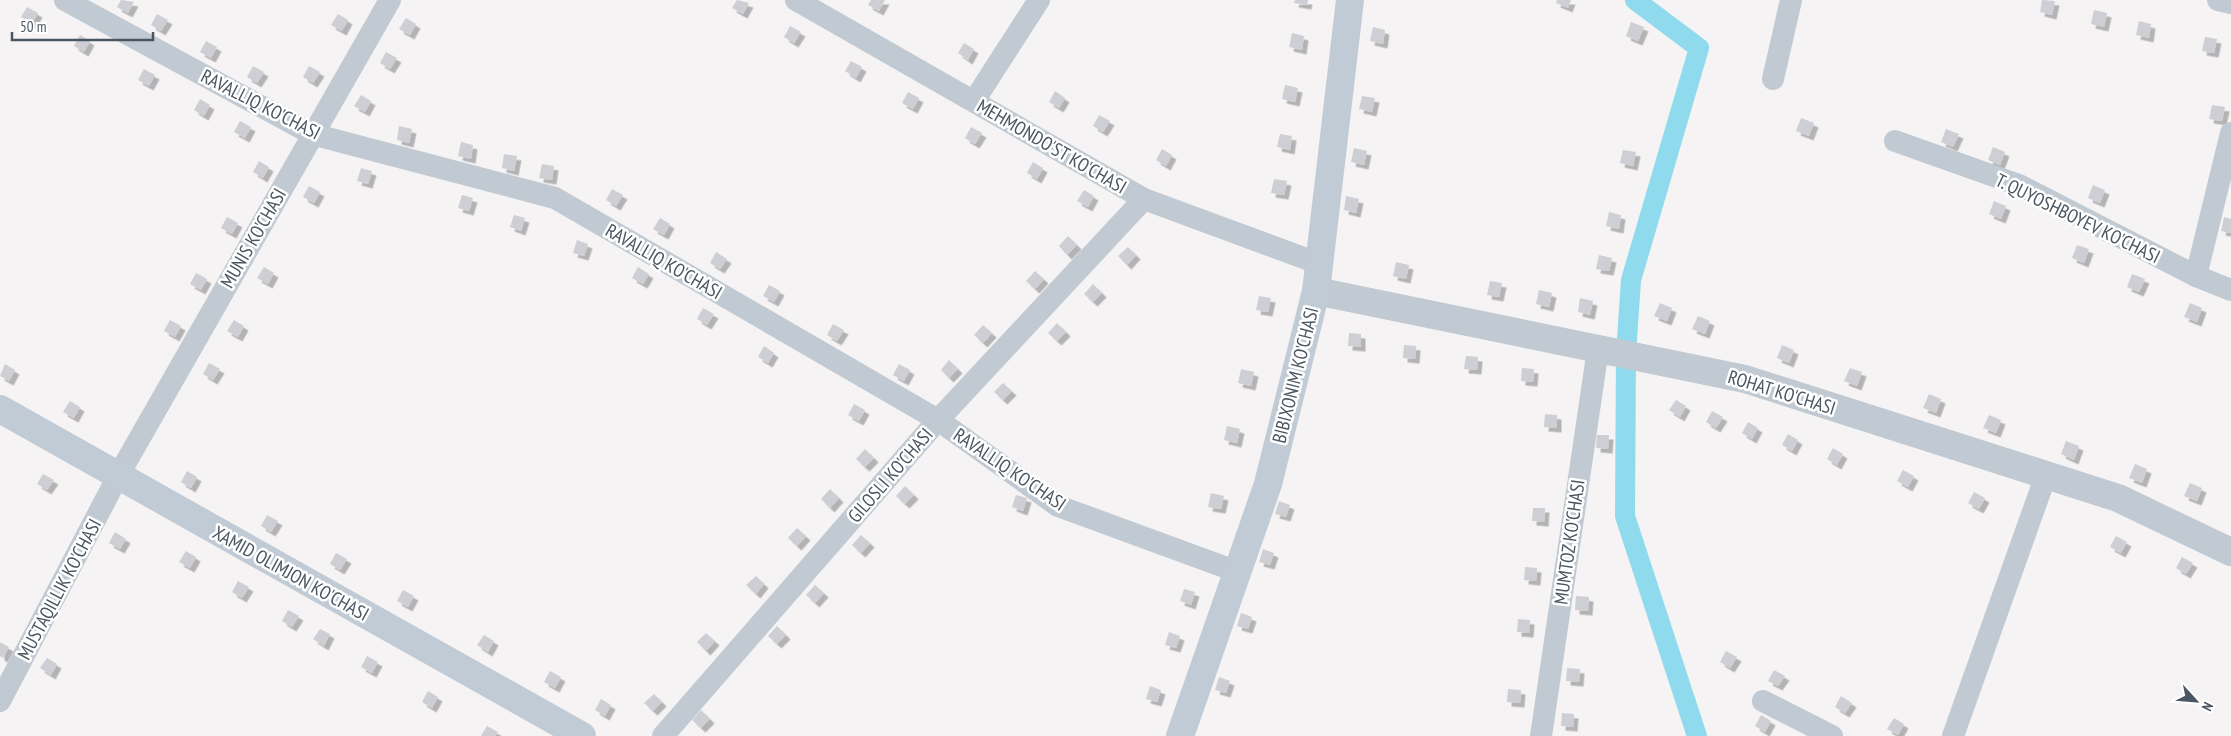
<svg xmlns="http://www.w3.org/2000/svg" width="2231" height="736" font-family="'PT Sans Narrow',sans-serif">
<defs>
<filter id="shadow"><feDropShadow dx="4.5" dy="4.5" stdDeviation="0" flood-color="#0004"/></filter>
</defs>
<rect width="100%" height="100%" fill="#f5f3f3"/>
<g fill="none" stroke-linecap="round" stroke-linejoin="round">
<polyline stroke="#90daee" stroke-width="20" points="1635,0 1699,48 1631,280 1626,354 1625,516 1697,736"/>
</g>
<g fill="#cdcfd5" filter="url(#shadow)">
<polygon points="121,0 134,2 128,13 117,7"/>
<polygon points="737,0 749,3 743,14 732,8"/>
<polygon points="871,0 885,0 879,11 868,5"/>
<polygon points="1295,0 1308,0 1307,5 1294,3"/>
<polygon points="1557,0 1571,0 1568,8 1556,3"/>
<polygon points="2042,0 2055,1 2052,15 2040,12"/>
<polygon points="27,7 38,13 32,24 21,17"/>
<polygon points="2094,10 2107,13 2104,27 2091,24"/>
<polygon points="157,14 168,20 161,31 151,25"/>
<polygon points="338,14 348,20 342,31 331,25"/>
<polygon points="406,18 416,24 410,35 399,29"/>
<polygon points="2139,21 2151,24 2149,38 2136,35"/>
<polygon points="1631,22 1644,27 1638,41 1626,36"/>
<polygon points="790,26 801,32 794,43 784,37"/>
<polygon points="1373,27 1385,30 1383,44 1370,41"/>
<polygon points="1292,33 1304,36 1302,50 1289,47"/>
<polygon points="80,35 90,41 84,52 74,46"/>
<polygon points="2205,37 2217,39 2214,53 2202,51"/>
<polygon points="206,41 217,47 211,58 200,52"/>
<polygon points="964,43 974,49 968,60 958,53"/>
<polygon points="386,52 397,58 390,69 380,63"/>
<polygon points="851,61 862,67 856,78 845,71"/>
<polygon points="253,66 264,72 257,83 247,77"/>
<polygon points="309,66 320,72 313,83 303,77"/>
<polygon points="144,69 155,75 149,86 138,80"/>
<polygon points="1285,85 1298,88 1295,102 1282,99"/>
<polygon points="1055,91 1065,98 1059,108 1049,102"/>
<polygon points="908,92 919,98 913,109 902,103"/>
<polygon points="361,95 371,101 365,112 354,106"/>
<polygon points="1362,96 1375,98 1372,112 1359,109"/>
<polygon points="200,99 210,105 204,116 194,110"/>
<polygon points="2212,105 2225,107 2222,121 2209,119"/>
<polygon points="1099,115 1110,121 1103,132 1093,126"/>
<polygon points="1801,118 1814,123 1809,136 1796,131"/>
<polygon points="240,121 251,127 245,138 234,132"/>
<polygon points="399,126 412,129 409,143 397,140"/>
<polygon points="971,127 982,133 975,144 965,138"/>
<polygon points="1946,129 1959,134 1953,147 1941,142"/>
<polygon points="1280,134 1292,136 1290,150 1277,147"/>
<polygon points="461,142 473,145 471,159 458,156"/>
<polygon points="1993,147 2005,152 2000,165 1988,160"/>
<polygon points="1354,148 1367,151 1364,165 1351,162"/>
<polygon points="1162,149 1172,155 1166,166 1156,160"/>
<polygon points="1623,150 1636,152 1633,166 1620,163"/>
<polygon points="504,154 517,156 514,171 502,168"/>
<polygon points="259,161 269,167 263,178 253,172"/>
<polygon points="1033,162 1043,168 1037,179 1027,173"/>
<polygon points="542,164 554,166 552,180 539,178"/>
<polygon points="361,168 372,171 368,184 357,181"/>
<polygon points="1274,179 1287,181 1284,195 1271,193"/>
<polygon points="2093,185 2105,190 2100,203 2088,198"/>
<polygon points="309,186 320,192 314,203 303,197"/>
<polygon points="612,189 623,195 616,206 606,200"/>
<polygon points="1084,190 1094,196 1088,207 1077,201"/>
<polygon points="462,195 473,198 469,211 458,208"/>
<polygon points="1346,196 1359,199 1356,213 1344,210"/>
<polygon points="1994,201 2006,206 2001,219 1989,214"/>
<polygon points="1609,212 1621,215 1619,229 1606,226"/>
<polygon points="514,215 525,218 521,231 510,227"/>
<polygon points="227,217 238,223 232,234 221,228"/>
<polygon points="2224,217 2231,219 2231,233 2221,231"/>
<polygon points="660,218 670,224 664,235 653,229"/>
<polygon points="1068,236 1077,245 1067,255 1059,246"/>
<polygon points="577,240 588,244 584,256 573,253"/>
<polygon points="2077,245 2089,249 2084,263 2072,258"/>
<polygon points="1128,247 1136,255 1127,265 1118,256"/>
<polygon points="716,252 727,259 720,269 710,263"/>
<polygon points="1599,255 1612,258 1609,271 1596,269"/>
<polygon points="1396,262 1409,265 1406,279 1393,276"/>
<polygon points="264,267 274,273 268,284 257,278"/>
<polygon points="638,267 649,274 643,284 632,278"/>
<polygon points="1035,271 1044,279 1035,289 1026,281"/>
<polygon points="196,273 207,279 201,290 190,284"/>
<polygon points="2132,274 2145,279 2139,292 2127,287"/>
<polygon points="1490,281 1502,283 1499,297 1487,295"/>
<polygon points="1093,284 1102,293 1093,302 1084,294"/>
<polygon points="769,285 780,291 774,302 763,296"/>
<polygon points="1539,290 1552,293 1549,307 1536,304"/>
<polygon points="1259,296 1271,298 1268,312 1256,310"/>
<polygon points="1580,298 1593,301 1590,315 1578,312"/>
<polygon points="1660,303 1672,308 1667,321 1654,316"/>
<polygon points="2190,303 2202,308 2197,322 2184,317"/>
<polygon points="703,308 714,314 707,325 697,319"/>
<polygon points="1698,316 1710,321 1705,334 1692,329"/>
<polygon points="170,320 181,326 175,337 164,331"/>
<polygon points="234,320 244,326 238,337 227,331"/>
<polygon points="1057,323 1066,332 1057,341 1048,333"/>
<polygon points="833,324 844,330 837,341 827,335"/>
<polygon points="983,325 992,333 983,343 974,335"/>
<polygon points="1349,333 1361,334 1361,347 1348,346"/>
<polygon points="1404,345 1416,346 1415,359 1403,358"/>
<polygon points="1782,345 1794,350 1789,363 1777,358"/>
<polygon points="764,346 774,353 768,363 758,357"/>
<polygon points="1466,356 1478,357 1477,370 1464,369"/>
<polygon points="949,360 958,369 949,378 941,370"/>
<polygon points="209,363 220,369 213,380 203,374"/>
<polygon points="5,364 15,370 9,381 0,376"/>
<polygon points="899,364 910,370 904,381 893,375"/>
<polygon points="1522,368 1534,369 1533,382 1521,381"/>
<polygon points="1850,368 1862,372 1857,386 1844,381"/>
<polygon points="1241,369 1254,372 1251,386 1238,383"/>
<polygon points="1003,383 1012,391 1003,400 994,392"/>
<polygon points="1929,394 1941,399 1936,413 1923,408"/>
<polygon points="1676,400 1686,406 1680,417 1669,410"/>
<polygon points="70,401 80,407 74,418 63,412"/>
<polygon points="854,404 865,410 859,421 848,415"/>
<polygon points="1712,411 1723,417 1716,428 1706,422"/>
<polygon points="1545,414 1557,415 1557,428 1544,427"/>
<polygon points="1989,415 2001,420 1996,433 1983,428"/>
<polygon points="1748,422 1758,428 1752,439 1742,433"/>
<polygon points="1227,426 1240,429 1237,443 1224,440"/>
<polygon points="1788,434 1798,440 1792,451 1782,445"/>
<polygon points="1597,435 1609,435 1608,449 1596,448"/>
<polygon points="2066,441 2079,446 2074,460 2061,454"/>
<polygon points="1833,448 1843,454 1837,465 1827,459"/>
<polygon points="865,449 874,458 865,467 856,459"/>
<polygon points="2135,464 2147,469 2142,483 2129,478"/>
<polygon points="1903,470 1914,476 1908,487 1897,481"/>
<polygon points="187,471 197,477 191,488 181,482"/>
<polygon points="43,474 54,480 47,490 37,484"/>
<polygon points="2190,483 2202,488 2197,501 2184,496"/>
<polygon points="905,486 914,495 905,504 896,496"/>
<polygon points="830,489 839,498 830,508 821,499"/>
<polygon points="1974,492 1985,498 1979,509 1968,503"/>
<polygon points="1211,493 1224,496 1221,509 1208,507"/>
<polygon points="1016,495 1027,498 1023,511 1012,507"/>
<polygon points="1279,501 1290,505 1286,517 1275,514"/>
<polygon points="1533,508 1545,508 1544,522 1532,521"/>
<polygon points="267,515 278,521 271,532 261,526"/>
<polygon points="797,528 806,536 797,546 788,538"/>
<polygon points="115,532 126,539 120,549 109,543"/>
<polygon points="861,535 870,543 861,553 852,545"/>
<polygon points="2116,536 2127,542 2121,553 2110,547"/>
<polygon points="1263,549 1274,553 1270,565 1259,562"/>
<polygon points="186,551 196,557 190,568 179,562"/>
<polygon points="336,553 347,559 340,570 330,564"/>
<polygon points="2182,557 2193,563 2186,574 2176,568"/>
<polygon points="1525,567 1537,568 1536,581 1524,580"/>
<polygon points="756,576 764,584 756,594 746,585"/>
<polygon points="238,581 249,587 242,598 232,592"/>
<polygon points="815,585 824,593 815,603 806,595"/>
<polygon points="1184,589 1195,592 1191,605 1180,601"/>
<polygon points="403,590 414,596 408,607 397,601"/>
<polygon points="1576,596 1589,597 1588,611 1575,610"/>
<polygon points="288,610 299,616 292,627 282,621"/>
<polygon points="1241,613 1252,617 1248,629 1237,626"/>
<polygon points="1518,619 1530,620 1529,633 1517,632"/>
<polygon points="777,626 786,635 777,644 768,636"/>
<polygon points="320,629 330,634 324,646 313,639"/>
<polygon points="1169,632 1180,636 1176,648 1165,645"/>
<polygon points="706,633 715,641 706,651 697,642"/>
<polygon points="484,635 494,641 488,652 477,645"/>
<polygon points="0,642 9,647 3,658 0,656"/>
<polygon points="1726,651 1737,657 1730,668 1720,662"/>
<polygon points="367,656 378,662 372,673 361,667"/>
<polygon points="47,658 57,664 51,675 40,668"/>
<polygon points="1567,668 1580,669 1579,682 1566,681"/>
<polygon points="1774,670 1785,676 1778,686 1768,681"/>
<polygon points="550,671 561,677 555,688 544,682"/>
<polygon points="1219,677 1230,681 1226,693 1215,690"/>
<polygon points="1150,686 1161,690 1157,702 1146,699"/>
<polygon points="1508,689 1521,690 1520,703 1507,702"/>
<polygon points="428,691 438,697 432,708 422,702"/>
<polygon points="654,694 662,702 653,711 644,703"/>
<polygon points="1841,696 1852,703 1845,713 1835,707"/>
<polygon points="601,699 611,705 605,716 595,710"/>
<polygon points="701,710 710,719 701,728 692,720"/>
<polygon points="1562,713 1574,714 1573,727 1561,726"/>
<polygon points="1761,715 1771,721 1765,732 1755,726"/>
<polygon points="1894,718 1904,724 1898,735 1887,729"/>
<polygon points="487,726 498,732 495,736 481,736"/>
</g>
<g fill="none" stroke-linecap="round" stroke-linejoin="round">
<g stroke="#c1cad2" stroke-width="22">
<polyline points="65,0 312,134 555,198 938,420 1058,506 1238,572"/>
<polyline points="796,0 1144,199 1320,264"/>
<polyline points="2218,0 2231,3"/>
<polyline points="1773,79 1791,0"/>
<polyline points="974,101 1039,0"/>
<polyline points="1895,141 2019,185 2196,276 2231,290"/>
<polyline points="2196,276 2231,133"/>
<polyline points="0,701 118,476 390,0"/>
<polyline points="1763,701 1832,736"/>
<polyline points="663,736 938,420 1144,199"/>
<polyline points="1541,736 1598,349"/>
<polyline points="1953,736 2046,475"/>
</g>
<polyline stroke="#c1cad2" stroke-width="28" points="1316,291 1745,379 2118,498 2231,552"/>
<g stroke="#c1cbd6" stroke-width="28">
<polyline points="0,409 582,736"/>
<polyline points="1180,736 1268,484 1316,291 1350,0"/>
</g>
</g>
<g text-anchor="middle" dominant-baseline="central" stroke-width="5" stroke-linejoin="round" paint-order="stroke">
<g font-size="19" fill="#4a5661" stroke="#fff">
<text transform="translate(261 104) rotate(27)">RAVALLIQ KO'CHASI</text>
<text transform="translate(1052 146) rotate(30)">MEHMONDO'ST KO'CHASI</text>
<text transform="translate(2078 218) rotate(26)">T. QUYOSHBOYEV KO'CHASI</text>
<text transform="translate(253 238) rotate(-60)">MUNIS KO'CHASI</text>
<text transform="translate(664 261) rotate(30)">RAVALLIQ KO'CHASI</text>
<text transform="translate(1295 375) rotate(-76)">BIBIXONIM KO'CHASI</text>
<text transform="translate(1782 392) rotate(17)">ROHAT KO'CHASI</text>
<text transform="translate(1010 469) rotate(34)">RAVALLIQ KO'CHASI</text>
<text transform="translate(890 475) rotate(-49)">GILOSLI KO'CHASI</text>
<text transform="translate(1569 542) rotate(-82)">MUMTOZ KO'CHASI</text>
<text transform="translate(291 573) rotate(29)">XAMID OLIMJON KO'CHASI</text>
<text transform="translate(59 589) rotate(-62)">MUSTAQILLIK KO'CHASI</text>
</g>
</g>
<g transform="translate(2196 701) rotate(116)" stroke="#ffffff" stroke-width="4" paint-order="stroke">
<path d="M0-4L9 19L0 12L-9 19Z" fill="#4a5661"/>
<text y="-8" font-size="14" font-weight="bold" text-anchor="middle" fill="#4a5661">N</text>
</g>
<path d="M12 32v8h141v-8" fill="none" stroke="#4a5661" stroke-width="2.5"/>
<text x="20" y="32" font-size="15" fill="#4a5661" stroke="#ffffff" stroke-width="4" paint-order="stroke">50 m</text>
</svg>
